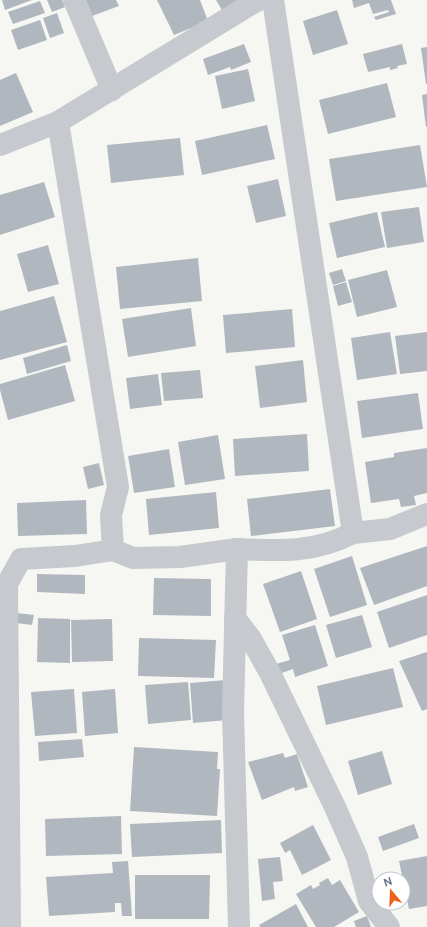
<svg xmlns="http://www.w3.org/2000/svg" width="427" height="927" font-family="'DM Sans',sans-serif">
<rect width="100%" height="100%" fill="#f6f7f3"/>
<g fill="#b1b7be">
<polygon points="2,0 32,0 5,10"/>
<polygon points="47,0 62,0 65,7 52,12"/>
<polygon points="86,0 116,0 119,6 92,16"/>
<polygon points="157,0 200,0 208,21 174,35"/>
<polygon points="216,0 244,0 223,12"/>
<polygon points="352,0 391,0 396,14 376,20 374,17 389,12 388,10 373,14 369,3 354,8"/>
<polygon points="40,1 45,13 13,24 8,12"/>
<polygon points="337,10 348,44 313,55 303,21"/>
<polygon points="57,13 64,33 50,38 43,18"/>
<polygon points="40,20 47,40 18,50 11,30"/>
<polygon points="244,44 251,62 231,70 230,67 208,75 203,59"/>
<polygon points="402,44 407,64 397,66 398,68 390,70 390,67 368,72 363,54"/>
<polygon points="427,47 427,84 426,84 421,48"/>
<polygon points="248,69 255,101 222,109 215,76"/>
<polygon points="16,73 33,112 0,126 0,80"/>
<polygon points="387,83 396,117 328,134 319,100"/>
<polygon points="427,94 427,127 426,127 422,95"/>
<polygon points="267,125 275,159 202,175 195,141"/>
<polygon points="180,138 184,175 111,183 107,145"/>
<polygon points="420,145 427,187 336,201 329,159"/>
<polygon points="278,179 286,216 256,223 247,186"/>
<polygon points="44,182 55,217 0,235 0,195"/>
<polygon points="419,207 424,242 387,248 381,212"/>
<polygon points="377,212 385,247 337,258 329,223"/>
<polygon points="48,245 59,284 28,292 17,254"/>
<polygon points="198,258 202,301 120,309 116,267"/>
<polygon points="342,269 346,281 333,285 329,273"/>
<polygon points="387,270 397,307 357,317 348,280"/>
<polygon points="346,282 352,302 338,306 333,286"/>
<polygon points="54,296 67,342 0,360 0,311"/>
<polygon points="191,308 196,346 128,357 122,319"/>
<polygon points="292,309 295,347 226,353 223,315"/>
<polygon points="390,332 397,374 357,380 351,338"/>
<polygon points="427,332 427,371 400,374 395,336"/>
<polygon points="67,345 71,361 27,374 23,358"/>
<polygon points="303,360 307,402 260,408 255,366"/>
<polygon points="65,365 75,401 8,420 0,390 0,384"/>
<polygon points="200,370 203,398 164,401 161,373"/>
<polygon points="158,374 162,405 130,409 126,378"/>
<polygon points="418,393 423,429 362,438 357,401"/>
<polygon points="307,434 309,471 235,476 233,439"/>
<polygon points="218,435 225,479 185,485 178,442"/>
<polygon points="427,448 427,493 414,496 416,505 401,507 399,499 371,503 365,462 394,457 394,453"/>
<polygon points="169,449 175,487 134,493 128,456"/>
<polygon points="99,463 104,485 88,489 83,467"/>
<polygon points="330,489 335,526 251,536 247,499"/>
<polygon points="216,492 219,528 149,535 146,499"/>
<polygon points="86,500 87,534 18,536 17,503"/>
<polygon points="427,546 427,586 374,605 360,568"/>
<polygon points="352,556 367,605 330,617 314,569"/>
<polygon points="301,571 317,619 280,632 263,584"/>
<polygon points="37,574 85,575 85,594 37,592"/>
<polygon points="154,578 211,579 211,616 153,615"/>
<polygon points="427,595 427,635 389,648 377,612"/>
<polygon points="17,613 34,615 32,625 16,623"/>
<polygon points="362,615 372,647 336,658 326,625"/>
<polygon points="38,618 70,619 70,663 37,662"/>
<polygon points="112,619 113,661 72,662 71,620"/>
<polygon points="315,625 328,666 295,677 293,669 279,674 276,664 290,660 282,635"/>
<polygon points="139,638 216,640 214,678 138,676"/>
<polygon points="427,652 427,709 422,711 399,661"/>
<polygon points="393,668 403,707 326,725 317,686"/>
<polygon points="226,680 228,720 193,723 190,683"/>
<polygon points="188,682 191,720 148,724 145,685"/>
<polygon points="74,689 77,733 35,736 31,692"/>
<polygon points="115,689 118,733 85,736 82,692"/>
<polygon points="82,739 84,757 39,761 38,742"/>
<polygon points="134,747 218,752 217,769 220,769 217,816 130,811"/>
<polygon points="382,751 392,784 358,795 348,761"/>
<polygon points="283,753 285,758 297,754 308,787 295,791 294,787 262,800 248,762"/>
<polygon points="121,816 122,854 46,856 45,819"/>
<polygon points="221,820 222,853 132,857 130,824"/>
<polygon points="414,824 419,838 383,851 378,837"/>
<polygon points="313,825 331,860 302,875 290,850 285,853 280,843"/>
<polygon points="427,856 427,906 409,909 399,861"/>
<polygon points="280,857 283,881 273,882 275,899 262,901 258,859"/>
<polygon points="128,861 132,916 122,916 121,903 115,903 115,912 49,916 46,877 113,873 112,862"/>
<polygon points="135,875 210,875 209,919 135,919"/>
<polygon points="328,878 332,885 340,880 359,912 334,927 316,927 296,894 311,885 313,889 320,885 319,883"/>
<polygon points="296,904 308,927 260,927 259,925"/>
<polygon points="367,916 371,927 356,927 354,921"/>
</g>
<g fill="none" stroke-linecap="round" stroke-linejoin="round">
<g stroke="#c6c9cd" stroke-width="22">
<polyline points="74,0 112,90"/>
<polyline points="0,145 58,122 258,0"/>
<polyline points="353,533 390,529 427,514"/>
<path d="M 237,549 C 279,551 315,553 353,533 L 273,0"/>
<polyline points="113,550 133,558 180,557 237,549 233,712 239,927"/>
<polyline points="235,618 251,639 270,673 335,807 357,857 369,901 389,927"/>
<polyline points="10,927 7,584 21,559 75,556 113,550 111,515 118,487 58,122"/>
</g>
</g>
<g transform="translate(391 891) rotate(341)"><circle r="19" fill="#ffffff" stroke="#c1c7cf"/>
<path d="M0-3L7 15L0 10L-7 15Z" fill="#ee631c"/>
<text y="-6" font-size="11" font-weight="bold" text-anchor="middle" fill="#647386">N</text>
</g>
</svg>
